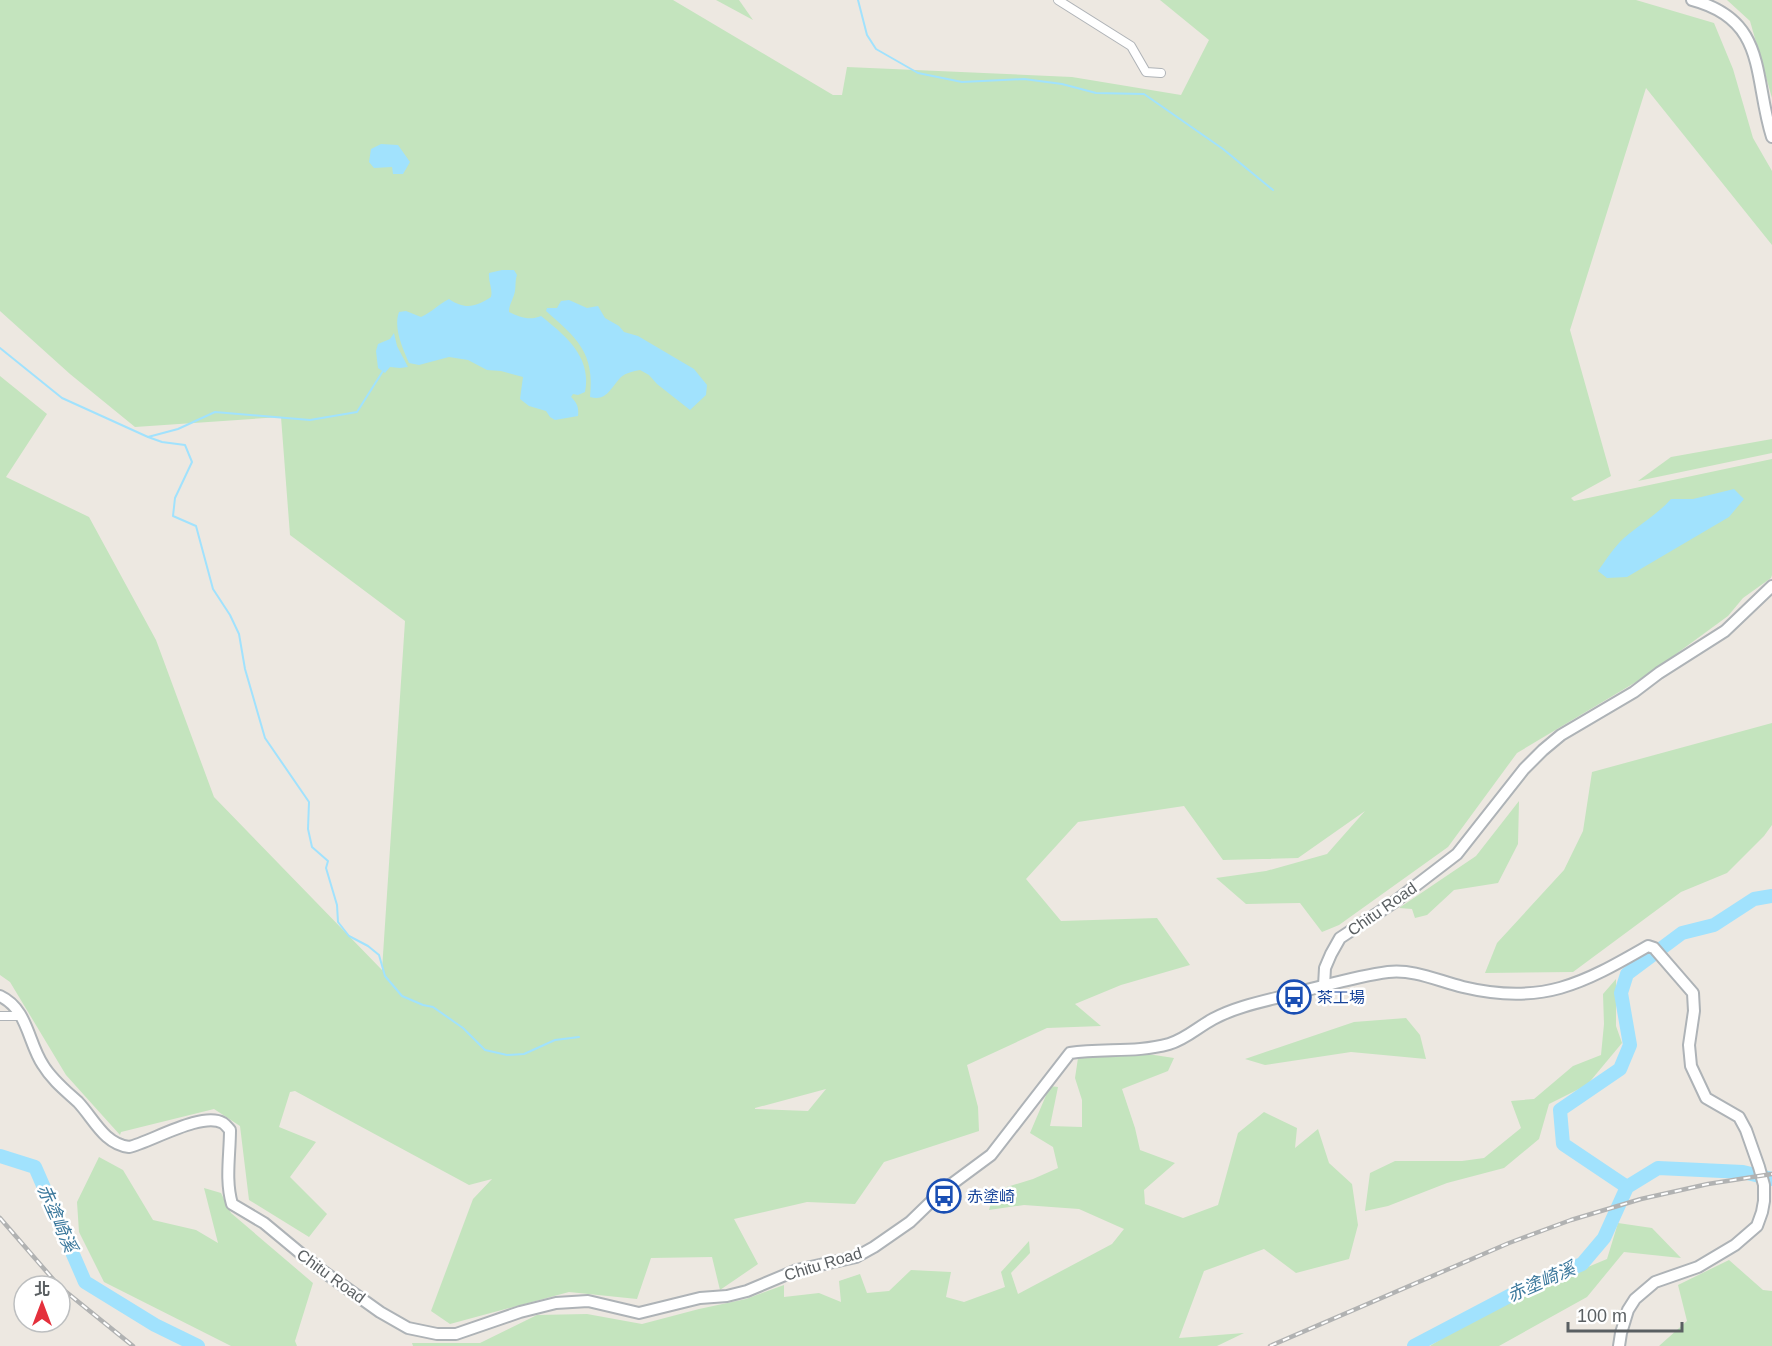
<svg xmlns="http://www.w3.org/2000/svg" width="1772" height="1346" font-family="Helvetica,'Noto Sans TC',sans-serif">
<rect width="100%" height="100%" fill="#ede8e1"/>
<g fill="#c4e4be" fill-rule="evenodd">
<path d="M 0,0 L 673,0 L 833,95 L 842,95 L 847,67 L 1072,77 L 1181,95 L 1209,40 L 1160,0 L 1636,0 L 1714,23 L 1733,69 L 1753,138 L 1772,171 L 1772,245 L 1646,88 L 1570,330 L 1611,476 L 1571,498 L 1574,501 L 1772,459 L 1772,575 L 1771,578 L 1743,598 L 1728,616 L 1646,676 L 1517,753 L 1448,847 L 1339,925 L 1322,932 L 1300,903 L 1246,904 L 1216,878 L 1266,871 L 1327,854 L 1365,811 L 1298,858 L 1223,860 L 1184,806 L 1078,822 L 1026,879 L 1061,921 L 1157,918 L 1190,965 L 1121,985 L 1075,1004 L 1101,1026 L 1047,1028 L 967,1065 L 978,1107 L 979,1131 L 884,1162 L 855,1204 L 807,1202 L 734,1219 L 758,1264 L 720,1290 L 712,1257 L 651,1258 L 637,1299 L 569,1292 L 450,1324 L 431,1311 L 473,1199 L 492,1179 L 469,1185 L 295,1091 L 290,1092 L 279,1127 L 316,1142 L 290,1177 L 327,1214 L 309,1237 L 249,1200 L 240,1126 L 214,1109 L 121,1132 L 120,1135 L 66,1075 L 10,982 L 0,975 L 0,376 L 47,414 L 6,477 L 89,517 L 156,640 L 214,797 L 382,970 L 405,621 L 290,535 L 281,417 L 135,427 L 70,374 L 0,311 ZM 826,1089 L 808,1111 L 755,1109 L 755,1108 Z"/>
<polygon points="716,0 739,0 753,20"/>
<polygon points="1727,0 1772,0 1772,98 1750,21"/>
<polygon points="1772,439 1772,453 1638,481 1671,457"/>
<polygon points="1772,723 1772,825 1764,836 1727,873 1681,892 1573,972 1485,973 1497,943 1564,870 1583,831 1592,772"/>
<polygon points="1519,801 1518,844 1498,883 1454,890 1427,915 1415,918 1412,909 1399,908 1476,856"/>
<polygon points="1616,979 1616,1026 1622,1043 1587,1085 1549,1104 1539,1139 1504,1168 1447,1183 1388,1206 1365,1211 1370,1173 1395,1161 1462,1161 1484,1158 1521,1128 1511,1101 1534,1099 1573,1066 1601,1055 1604,1024 1603,994"/>
<polygon points="1406,1018 1420,1035 1426,1059 1351,1052 1265,1065 1245,1059 1354,1022"/>
<polygon points="1141,1053 1174,1058 1168,1071 1122,1089 1135,1128 1140,1150 1175,1163 1144,1190 1145,1204 1183,1218 1218,1205 1238,1133 1264,1112 1297,1128 1295,1148 1318,1129 1329,1163 1352,1184 1358,1225 1349,1259 1296,1273 1264,1249 1204,1271 1179,1338 1244,1333 1217,1346 413,1346 412,1343 480,1343 537,1315 587,1314 642,1324 699,1309 746,1299 784,1285 784,1297 819,1293 841,1302 839,1281 860,1274 867,1293 889,1291 911,1270 951,1272 946,1297 964,1302 1005,1287 1001,1272 1029,1241 1030,1253 1011,1273 1018,1294 1112,1244 1124,1229 1079,1209 1024,1205 989,1210 994,1191 1033,1179 1058,1168 1053,1147 1030,1133 1050,1086 1058,1087 1050,1126 1082,1127 1082,1100 1075,1078 1078,1058"/>
<polygon points="99,1157 123,1170 153,1220 196,1230 218,1243 204,1188 221,1193 231,1213 313,1283 295,1341 297,1346 231,1346 104,1282 79,1232 77,1202"/>
<polygon points="1618,1223 1652,1228 1681,1258 1624,1252 1587,1297 1499,1346 1430,1346 1492,1307 1607,1259"/>
<polygon points="1729,1260 1763,1290 1772,1291 1772,1346 1659,1346 1687,1321 1678,1285"/>
</g>
<g fill="#a1e2fd">
<polygon points="381,144 398,145 410,162 403,174 393,174 392,167 374,168 369,162 371,149"/>
<path d="M 502,270 L 514,270 L 517,275 C 515,280 516,285 515,291 C 514,298 509,304 509,312 C 520,317 529,321 541,316 C 566,336 592,357 585,392 L 578,395 L 573,394 L 571,397 C 577,403 579,407 578,416 L 555,420 L 550,417 L 546,411 L 529,406 L 520,399 L 523,377 L 501,371 L 487,370 L 468,360 L 449,357 L 419,365 L 409,363 C 403,349 393,328 399,312 L 406,311 L 421,317 C 432,312 439,304 449,299 C 465,310 476,307 491,297 C 493,288 488,282 489,273 Z"/>
<path d="M 569,300 L 587,308 L 598,306 L 605,318 L 619,326 L 624,332 L 638,336 L 694,369 L 707,385 L 706,395 L 690,410 L 657,384 L 649,375 L 640,370 C 633,371 626,373 621,377 C 611,387 607,402 590,397 C 595,353 577,338 546,311 L 547,308 L 557,308 L 561,301 Z"/>
<polygon points="394,333 397,346 408,367 400,368 390,367 385,373 378,368 376,351 378,344 390,339"/>
<path d="M 1734,489 L 1744,499 L 1729,517 L 1627,577 L 1607,578 L 1598,571 C 1606,560 1614,547 1624,538 C 1640,524 1658,514 1671,499 L 1693,499 Z"/>
</g>
<g fill="none" stroke-linecap="round" stroke-linejoin="round">
<g stroke="#a1e2fd" stroke-width="2">
<polyline points="858,0 867,35 876,49 918,73 962,82 1024,79 1062,84 1096,93 1144,94 1223,149 1273,190"/>
<polyline points="0,348 62,398 148,437 178,429 215,412 310,420 357,412 383,371"/>
<polyline points="148,437 162,442 185,445 192,462 175,498 173,516 196,526 213,589 230,615 239,634 245,669 265,738 309,802 308,829 312,847 328,861 326,868 337,905 338,922 349,936 368,946 379,955 385,976 402,996 423,1005 433,1007 463,1028 485,1050 507,1055 524,1054 555,1040 579,1037"/>
</g>
<g stroke="#a1e2fd" stroke-width="14">
<polyline points="0,1156 35,1167 85,1282 155,1325 198,1346"/>
<polyline points="1627,1187 1563,1144 1560,1110 1620,1069 1630,1045 1621,993 1627,974 1682,933 1714,925 1754,899 1772,896"/>
<polyline points="1414,1346 1513,1294 1582,1264 1604,1238 1627,1187 1658,1168 1743,1172 1772,1179"/>
</g>
<defs>
<g id="street">
<polyline points="1058,0 1131,46 1146,72 1161,73"/>
<polyline points="0,1016 21,1016"/>
</g>
<g id="secondary">
<path d="M 1692,0 C 1768,20 1753,77 1772,137"/>
<polyline points="1324,986 1325,968 1331,954 1340,938 1393,903 1457,854 1524,769 1543,750 1561,735 1634,692 1659,673 1725,631 1772,586"/>
<path d="M 0,996 C 28,1009 28,1043 43,1065 C 52,1080 66,1091 78,1102 C 94,1119 104,1144 129,1147 C 151,1142 202,1111 223,1123 C 226,1125 228,1128 230,1130 C 230,1155 225,1180 232,1204 L 264,1223 L 317,1267 L 380,1312 L 408,1328 L 437,1334 L 456,1334 L 520,1312 L 556,1303 L 588,1301 L 639,1313 L 700,1298 L 727,1296 L 747,1291 L 797,1270 L 856,1257 L 874,1247 L 910,1222 L 941,1192 L 991,1155 L 1070,1053 C 1102,1048 1137,1053 1169,1044 C 1186,1039 1198,1027 1213,1019 C 1239,1005 1271,1000 1299,992 C 1328,985 1358,976 1388,972 C 1415,969 1438,981 1463,987 C 1542,1006 1582,984 1648,946 L 1654,948 L 1693,993 L 1694,1011 L 1689,1045 L 1691,1066 L 1706,1098 L 1739,1117 L 1746,1130 L 1759,1167 L 1764,1185 L 1764,1201 L 1762,1212 L 1757,1226 L 1735,1245 L 1698,1267 L 1655,1282 L 1635,1299 L 1628,1310 L 1621,1333 L 1619,1346"/>
</g>
</defs>
<use href="#street" stroke="#afb3b7" stroke-width="10"/>
<use href="#secondary" stroke="#aeb3b7" stroke-width="14"/>
<use href="#street" stroke="#fff" stroke-width="8"/>
<use href="#secondary" stroke="#fff" stroke-width="10"/>
<defs>
<g id="rail">
<polyline points="0,1218 59,1286"/>
<polyline points="60,1287 133,1346"/>
<polyline points="1270,1346 1509,1243 1571,1220 1641,1199 1708,1184 1772,1174"/>
</g>
</defs>
<use href="#rail" stroke="#b1b2b2" stroke-width="4.5"/>
<use href="#rail" stroke="#fff" stroke-width="2" stroke-dasharray="7" stroke-linecap="butt"/>
</g>
<defs>
<symbol id="bus-ring" viewBox="-11 -11 22 22"><circle r="9.5" fill="#fff" stroke="#1a4fb4" stroke-width="1.5"/><path d="M-5-6H5V4H4V6H2V4H-2V6H-4V4H-5ZM-3.5-4V0h7V-4ZM-3.5 1.2v1.5H-2V1.2ZM2 1.2v1.5H3.5V1.2Z" fill="#1a4fb4"/></symbol>
</defs>
<g fill-rule="evenodd">
<use href="#bus-ring" x="1275" y="978" width="38" height="38"/>
<use href="#bus-ring" x="925" y="1177" width="38" height="38"/>
</g>
<g text-anchor="middle" dominant-baseline="central" stroke-width="5" stroke-linejoin="round" paint-order="stroke">
<g font-size="16" fill="#5a5f62" stroke="#fff">
<text transform="translate(1382 909) rotate(-35)">Chitu Road</text>
<text transform="translate(823 1264) rotate(-17)">Chitu Road</text>
<text transform="translate(331 1276) rotate(36)">Chitu Road</text>
</g>
<g font-size="16" fill="#164399" stroke="#fff" text-anchor="start">
<text x="1317" y="997">茶工場</text>
<text x="967" y="1196">赤塗崎</text>
</g>
<g font-size="18" font-style="italic" fill="#3b789c" stroke="#fff">
<text transform="translate(57 1218) rotate(66)">赤塗崎溪</text>
<text transform="translate(1541 1282) rotate(-24)">赤塗崎溪</text>
</g>
</g>
<g transform="translate(42 1304)"><circle r="28" fill="#ffffff" stroke="#bdbfc0" stroke-width="1.5"/>
<path d="M0-4.5L10 22L0 15L-10 22Z" fill="#e4303c"/>
<text y="-9" font-size="16" font-weight="bold" text-anchor="middle" fill="#5a5f62">北</text>
</g>
<path d="M1568 1322v9h114v-9" fill="none" stroke="#5a5f62" stroke-width="3"/>
<text x="1577" y="1322" font-size="18" fill="#5a5f62" stroke="#ffffff" stroke-width="4.5" paint-order="stroke">100 m</text>
</svg>
